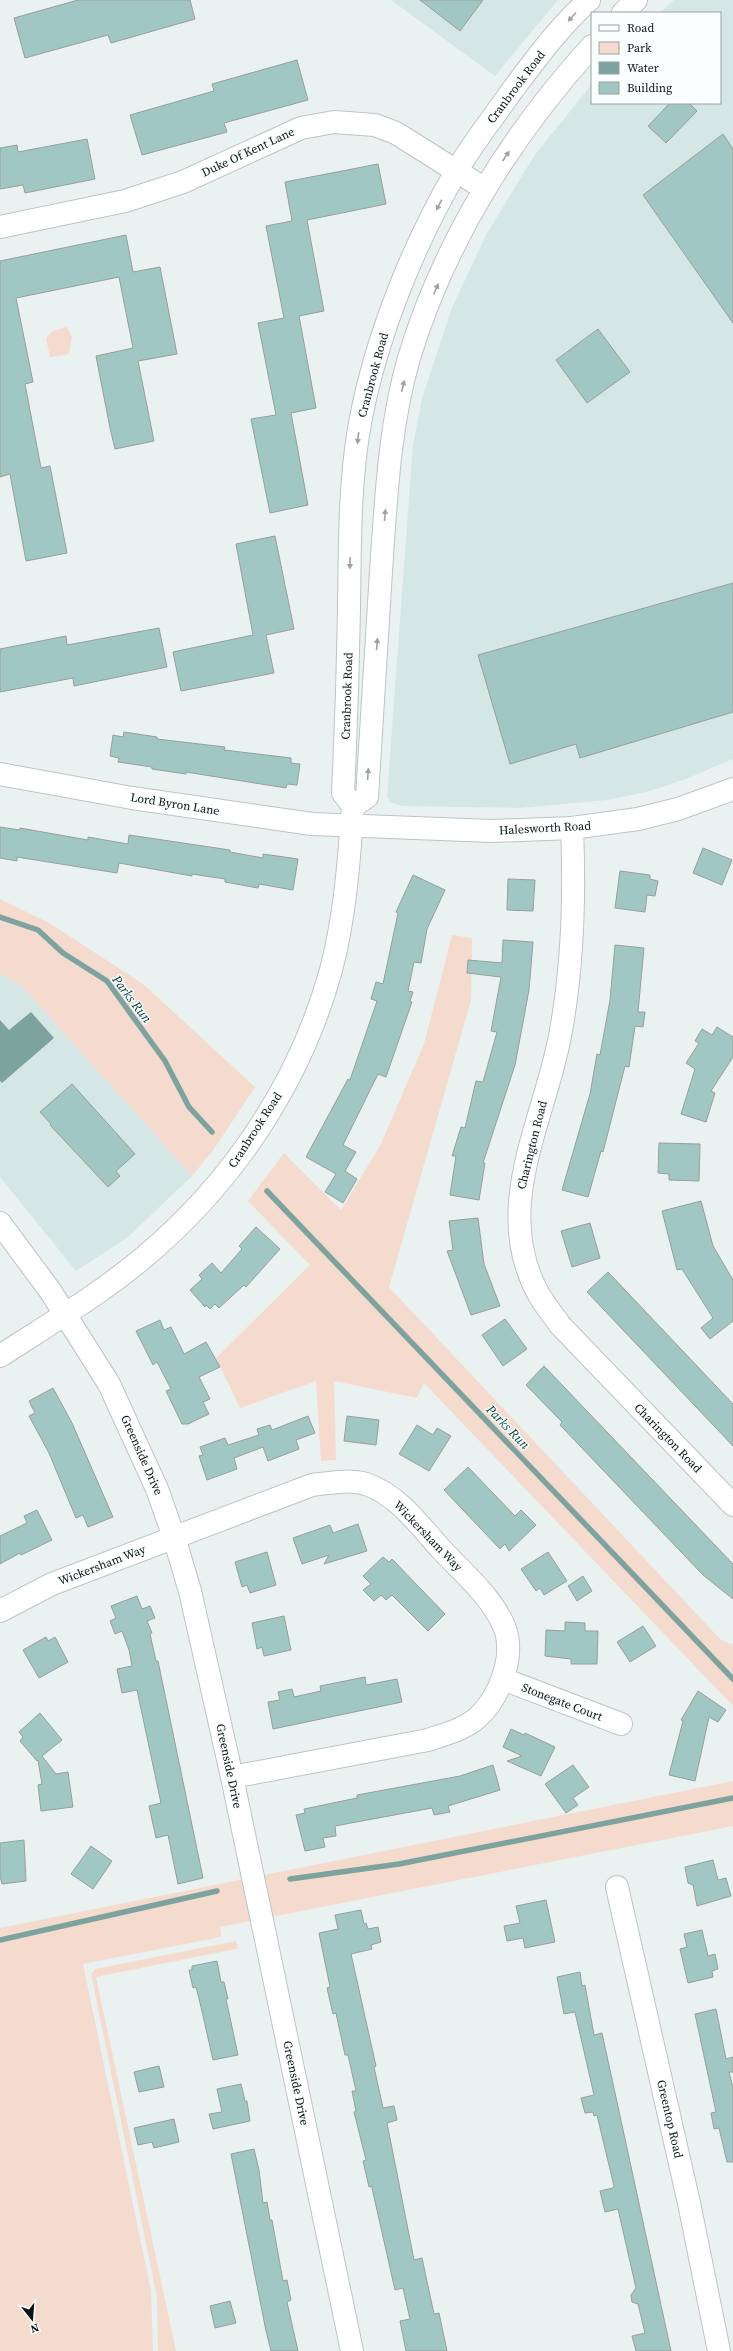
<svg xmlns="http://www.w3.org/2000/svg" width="733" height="2351" font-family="'Source Serif 4',serif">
<rect width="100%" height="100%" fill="#e9f2f1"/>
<g fill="#d5e7e5">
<polygon points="391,0 558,0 495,76"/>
<polygon points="674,0 733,0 733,759 686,779 650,791 608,800 520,808 401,806 390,802 387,796 413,444 422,399 451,310 486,235 534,156 592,84 592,103 720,103 720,13 660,13"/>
<polygon points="0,973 23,987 192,1176 128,1237 76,1271 0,1177"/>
</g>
<g fill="#f4dbce">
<polygon points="67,327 72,338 69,353 66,355 50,357 46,338 53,331"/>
<polygon points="0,899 51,924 143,984 255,1087 214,1149 192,1176 23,987 0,973"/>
<polygon points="452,935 472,938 471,1000 389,1287 721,1640 733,1645 733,1706 424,1383 417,1398 334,1381 336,1460 321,1461 316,1381 240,1408 216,1358 310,1265 248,1201 284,1153 341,1210 380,1146 424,1044"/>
<polygon points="733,1781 733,1826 220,1927 221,1937 83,1964 151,2291 153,2351 0,2351 0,1928"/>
<polygon points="236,1941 238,1948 236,1949 96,1977 176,2351 158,2351 157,2297 91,1974 95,1969 100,1968"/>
</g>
<polygon fill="#7da39f" points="31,1012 54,1038 2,1083 0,1081 0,1020 9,1030"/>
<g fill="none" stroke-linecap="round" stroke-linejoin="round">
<g stroke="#7da39f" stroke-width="5.5">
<polyline points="0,917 38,930 63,953 107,981 165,1061 189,1107 212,1132"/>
<polyline points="267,1191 733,1679"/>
<polyline points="290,1879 399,1864 733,1798"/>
<polyline points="0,1940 217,1891"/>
</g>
</g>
<g fill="#a0c7c3" stroke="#979f9e">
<polygon points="78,0 190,0 195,19 111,43 108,35 25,58 14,18"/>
<polygon points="420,0 483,0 460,31"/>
<polygon points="297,60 308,100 224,123 227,132 142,155 130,115 214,91 212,84"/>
<polygon points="670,103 689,103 697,111 666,143 648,126"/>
<polygon points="723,134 733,149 733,323 643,195"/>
<polygon points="87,139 95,179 25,193 23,185 0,189 0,148 17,145 18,152"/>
<polygon points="378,164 386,204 307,220 324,311 299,316 316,408 291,413 308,505 270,513 251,419 276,415 258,323 284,318 266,226 292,221 285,182"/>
<polygon points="126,235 133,272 160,267 177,354 138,361 154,441 115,449 110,428 96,356 133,348 119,277 16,298 33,382 25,384 41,468 50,466 67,553 26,561 10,474 0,477 0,261"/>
<polygon points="598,329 630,372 587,403 556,360"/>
<polygon points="275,536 294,629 266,635 274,673 181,691 173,652 253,635 236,544"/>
<polygon points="733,583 733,712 580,758 576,744 510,764 478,655"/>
<polygon points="159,628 167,667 74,686 73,678 0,692 0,649 66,636 67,645"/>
<polygon points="124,732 157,737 157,739 225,747 224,750 291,758 291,763 300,764 297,785 287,784 286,788 186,772 186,774 152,769 152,767 118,762 119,758 110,756 113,735 123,737"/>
<polygon points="0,827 20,830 20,828 88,840 88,837 128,844 129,835 230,850 230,852 263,858 263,854 298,859 293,890 259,884 258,888 225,882 225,879 192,874 192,876 119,863 117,873 17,857 17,861 0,858"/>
<polygon points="703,848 732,860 722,885 693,873"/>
<polygon points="620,871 650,875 650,879 658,881 655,896 647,895 645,912 615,908"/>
<polygon points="413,875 445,890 427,929 421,963 414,962 408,991 413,992 410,1001 412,1002 386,1077 378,1074 343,1145 356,1152 345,1171 357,1179 343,1203 325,1192 336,1174 306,1157 348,1079 350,1080 377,1001 371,999 376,982 383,984 398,913 396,912"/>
<polygon points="508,879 535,880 533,911 507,910"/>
<polygon points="503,940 533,942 529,990 515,1065 483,1163 485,1163 479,1200 450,1195 456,1156 452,1156 461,1127 465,1128 476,1081 483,1082 497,1032 491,1031 501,977 467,973 468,960 502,963"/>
<polygon points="615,945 644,948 638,1012 645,1012 643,1027 635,1026 629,1067 625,1066 603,1152 601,1151 588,1197 562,1190 590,1094 597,1054 600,1055 610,1000"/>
<polygon points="717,1027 733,1037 733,1057 711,1091 715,1093 706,1122 681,1114 695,1069 686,1063 699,1043 695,1041 702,1029 712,1035"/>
<polygon points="72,1084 135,1154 116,1171 120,1176 108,1187 50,1125 51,1124 40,1112"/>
<polygon points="659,1143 700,1144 699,1181 669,1180 669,1174 658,1173"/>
<polygon points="701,1201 713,1246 733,1280 733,1321 710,1339 701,1328 713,1318 682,1269 677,1270 662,1211"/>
<polygon points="478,1218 484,1264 500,1306 471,1315 447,1251 453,1250 449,1221"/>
<polygon points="590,1223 600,1258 572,1267 561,1231"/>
<polygon points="256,1227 280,1249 246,1287 244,1285 219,1308 215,1304 210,1309 206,1305 205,1307 190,1290 202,1279 199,1275 212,1263 221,1273 242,1249 239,1246"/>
<polygon points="608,1272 733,1404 733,1446 587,1292"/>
<polygon points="505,1319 527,1349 503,1366 482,1335"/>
<polygon points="160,1320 164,1330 171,1327 184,1354 206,1342 220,1367 199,1377 210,1399 203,1402 209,1414 188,1424 182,1424 166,1391 171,1389 157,1362 153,1365 136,1331"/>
<polygon points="544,1366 733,1564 733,1599 703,1575 560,1425 562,1422 526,1385"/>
<polygon points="53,1388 72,1423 113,1517 88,1527 83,1515 76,1518 49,1453 29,1416 35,1413 29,1401"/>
<polygon points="308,1416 315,1433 296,1440 299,1449 268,1461 263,1447 234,1458 237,1469 207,1480 199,1456 203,1455 200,1447 225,1438 228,1445 259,1435 257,1429 270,1425 272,1430"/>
<polygon points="347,1416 379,1420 376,1445 344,1441"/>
<polygon points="417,1425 433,1435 437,1428 451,1436 429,1471 399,1454"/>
<polygon points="468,1467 515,1516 521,1510 536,1525 509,1551 505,1544 500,1549 444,1490"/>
<polygon points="37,1510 52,1540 21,1555 20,1553 0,1564 0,1536 27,1523 24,1516"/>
<polygon points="358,1524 367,1551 324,1564 329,1555 302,1564 293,1538 330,1525 333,1533"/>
<polygon points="267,1552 276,1585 250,1593 247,1585 242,1587 235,1562"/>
<polygon points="548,1552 567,1581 544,1595 540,1588 536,1591 521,1569"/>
<polygon points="383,1557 389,1562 392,1559 445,1614 428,1631 392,1595 386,1600 381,1595 374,1601 363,1590 371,1584 363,1576"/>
<polygon points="583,1576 592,1591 577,1601 568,1586"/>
<polygon points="137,1596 142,1609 150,1606 155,1618 147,1621 152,1633 150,1634 156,1661 158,1661 203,1878 178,1884 168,1835 156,1838 149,1806 161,1803 137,1690 122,1693 117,1669 132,1666 129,1650 122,1631 115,1634 110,1621 116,1618 111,1606"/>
<polygon points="284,1616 291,1650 264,1656 262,1647 257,1649 252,1623"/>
<polygon points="565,1622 585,1623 585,1631 598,1631 597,1664 571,1664 571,1659 545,1656 546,1630 565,1631"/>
<polygon points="643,1626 656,1646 630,1662 617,1642"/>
<polygon points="46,1637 48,1641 55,1637 68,1662 39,1678 23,1650"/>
<polygon points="365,1677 366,1685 397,1679 402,1702 273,1729 268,1702 280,1700 278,1692 292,1689 294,1697 321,1691 320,1686"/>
<polygon points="698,1691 726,1710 718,1722 709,1717 695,1781 669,1775 683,1721 681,1720"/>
<polygon points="40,1713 62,1740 42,1756 56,1774 68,1772 73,1807 41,1811 38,1785 42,1784 38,1760 37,1761 20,1741 23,1737 19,1732"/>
<polygon points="511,1729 524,1735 525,1733 555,1747 541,1776 507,1761 522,1756 503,1747"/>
<polygon points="493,1765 500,1790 448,1806 450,1812 434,1815 432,1808 335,1826 336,1836 323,1838 325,1847 305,1851 296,1815 305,1813 304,1809 357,1798 357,1795 460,1776"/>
<polygon points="573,1765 589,1787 573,1798 578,1805 566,1813 545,1784"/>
<polygon points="24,1840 26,1881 2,1884 0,1876 0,1843"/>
<polygon points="91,1846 112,1861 93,1889 71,1874"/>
<polygon points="713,1860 718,1880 726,1878 731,1896 697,1906 693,1885 688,1883 685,1867"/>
<polygon points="546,1900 555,1942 525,1948 523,1938 507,1941 504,1926 520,1923 516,1906"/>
<polygon points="361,1910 364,1924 366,1923 368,1929 378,1927 381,1942 371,1945 372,1949 351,1954 376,2066 374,2067 383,2108 394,2106 397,2120 387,2123 414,2260 422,2258 434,2314 439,2313 447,2351 406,2351 400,2321 410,2319 403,2288 395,2290 372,2188 372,2186 369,2187 363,2161 366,2160 354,2112 356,2111 352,2091 356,2091 348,2055 345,2055 336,2013 333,2014 327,1988 330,1987 319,1933 338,1929 335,1915"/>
<polygon points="702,1930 708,1956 715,1954 718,1969 712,1971 713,1977 688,1983 680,1949 687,1947 684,1934"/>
<polygon points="217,1961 221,1982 224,1982 228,1999 226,1999 238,2055 213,2060 201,2007 196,1987 193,1988 189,1970 192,1970 192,1966"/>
<polygon points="580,1972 582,1986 585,1985 594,2035 602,2033 671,2351 636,2351 632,2336 645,2333 638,2304 632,2302 631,2295 636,2288 618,2209 605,2212 600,2191 613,2188 614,2186 597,2115 594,2116 593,2112 585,2113 581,2098 594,2095 575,2012 564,2014 557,1977"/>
<polygon points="716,2009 726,2059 733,2057 733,2072 729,2072 733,2087 733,2162 727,2162 719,2128 714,2129 711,2113 716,2112 695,2014"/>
<polygon points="159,2066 164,2087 139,2092 134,2072"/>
<polygon points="241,2084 245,2101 247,2101 250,2121 213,2129 209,2114 222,2112 217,2089"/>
<polygon points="174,2119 179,2142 154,2148 152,2142 138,2145 134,2128"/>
<polygon points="254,2149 259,2170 263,2203 267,2202 270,2220 272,2220 283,2281 287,2280 291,2300 287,2302 298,2351 271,2351 266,2331 231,2154"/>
<polygon points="230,2301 236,2323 215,2328 210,2306"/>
</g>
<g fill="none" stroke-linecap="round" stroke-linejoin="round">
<defs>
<g id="minor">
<polyline points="0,227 125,201 183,182 301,128 334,122 375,125 396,133 485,189"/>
<polyline points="0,774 132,798 312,824 492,831 572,828 638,819 678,809 733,789"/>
<path d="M 572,828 C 575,898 573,967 560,1036 C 544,1122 491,1209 539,1295 C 545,1305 553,1315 560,1325 L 733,1505"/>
<path d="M 0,1611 L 52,1584 L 312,1485 C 329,1483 349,1479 366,1484 C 398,1495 419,1525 441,1549 C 463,1573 491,1596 504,1626 C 516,1655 500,1698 477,1718 C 463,1730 445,1734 428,1740 L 232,1777"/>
<polyline points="503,1679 621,1724"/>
<polyline points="617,1887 689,2203 719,2351"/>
</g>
<g id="tertiary">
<polyline points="623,13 636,0"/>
<path d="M 353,806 L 367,797 C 372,722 376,646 381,571 C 386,500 389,427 409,358 C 444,242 511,135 592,46"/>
<polyline points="0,1223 51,1292 109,1384 157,1489 174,1537 190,1591 232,1777 352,2351"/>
<path d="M 0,1356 C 48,1325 99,1295 143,1258 C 232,1184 300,1083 331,970 C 345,917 349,861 353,806 L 343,793 C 346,731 348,670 349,608 C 350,546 349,484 360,423 C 376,337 413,245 457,170 C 473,143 493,118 511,92 C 535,60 559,27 589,0"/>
</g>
</defs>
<use href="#minor" stroke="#bcc5c4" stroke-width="24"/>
<use href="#tertiary" stroke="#bcc5c4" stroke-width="24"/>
<use href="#minor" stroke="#fff" stroke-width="22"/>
<use href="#tertiary" stroke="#fff" stroke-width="22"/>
</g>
<defs><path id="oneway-solid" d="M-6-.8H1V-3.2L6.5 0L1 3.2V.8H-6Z"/></defs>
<g fill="#9fa0a0">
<use href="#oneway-solid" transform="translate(572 17) rotate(132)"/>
<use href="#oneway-solid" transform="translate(506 156) rotate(-56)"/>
<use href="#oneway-solid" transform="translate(439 205) rotate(117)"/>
<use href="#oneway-solid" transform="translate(436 289) rotate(-66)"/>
<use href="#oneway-solid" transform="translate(403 386) rotate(-77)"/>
<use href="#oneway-solid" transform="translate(358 438) rotate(97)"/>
<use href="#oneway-solid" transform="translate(385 515) rotate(-85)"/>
<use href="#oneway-solid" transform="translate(350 563) rotate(91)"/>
<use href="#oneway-solid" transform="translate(377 644) rotate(-86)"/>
<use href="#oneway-solid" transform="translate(368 774) rotate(-86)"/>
</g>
<g text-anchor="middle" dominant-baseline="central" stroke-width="3" stroke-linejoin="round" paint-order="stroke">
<g font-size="12" fill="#101212" stroke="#f8fffe">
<text transform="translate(516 87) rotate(-53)">Cranbrook Road</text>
<text transform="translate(248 152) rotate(-25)">Duke Of Kent Lane</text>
<text transform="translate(373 375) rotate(-75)">Cranbrook Road</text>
<text transform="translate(347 696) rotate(-88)">Cranbrook Road</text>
<text transform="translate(175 804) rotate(9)">Lord Byron Lane</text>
<text transform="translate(545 828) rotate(-3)">Halesworth Road</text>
<text transform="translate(255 1130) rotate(-57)">Cranbrook Road</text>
<text transform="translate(532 1145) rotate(-76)">Charington Road</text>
<text transform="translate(668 1438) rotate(46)">Charington Road</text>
<text transform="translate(142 1455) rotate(66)">Greenside Drive</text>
<text transform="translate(428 1536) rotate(46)">Wickersham Way</text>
<text transform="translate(102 1565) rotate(-21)">Wickersham Way</text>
<text transform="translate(562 1702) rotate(21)">Stonegate Court</text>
<text transform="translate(229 1766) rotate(78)">Greenside Drive</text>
<text transform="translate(296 2083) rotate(78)">Greenside Drive</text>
<text transform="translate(670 2119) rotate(77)">Greentop Road</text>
</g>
<g font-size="13" font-style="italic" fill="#074340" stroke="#f8fffe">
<text transform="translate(132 999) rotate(53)">Parks Run</text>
<text transform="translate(508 1427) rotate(46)">Parks Run</text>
</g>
</g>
<rect x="591" y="12" width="130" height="92" fill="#f8fffe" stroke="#9ba0a0"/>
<rect x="599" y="25" width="20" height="6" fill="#ffffff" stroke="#9ba0a0"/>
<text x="627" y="32" font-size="12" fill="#101212">Road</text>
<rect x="599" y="42" width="20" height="12" fill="#f4dbce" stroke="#9ba0a0"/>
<text x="627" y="52" font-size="12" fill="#101212">Park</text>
<rect x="599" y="62" width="20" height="12" fill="#7da39f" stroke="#9ba0a0"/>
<text x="627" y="72" font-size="12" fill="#101212">Water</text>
<rect x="599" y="82" width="20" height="12" fill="#a0c7c3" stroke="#9ba0a0"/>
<text x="627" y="92" font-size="12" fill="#101212">Building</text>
<g transform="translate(32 2319) rotate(163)" stroke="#f8fffe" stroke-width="3" paint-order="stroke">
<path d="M0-3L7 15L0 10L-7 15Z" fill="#101212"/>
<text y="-6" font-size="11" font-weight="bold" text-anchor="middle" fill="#101212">N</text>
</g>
</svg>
